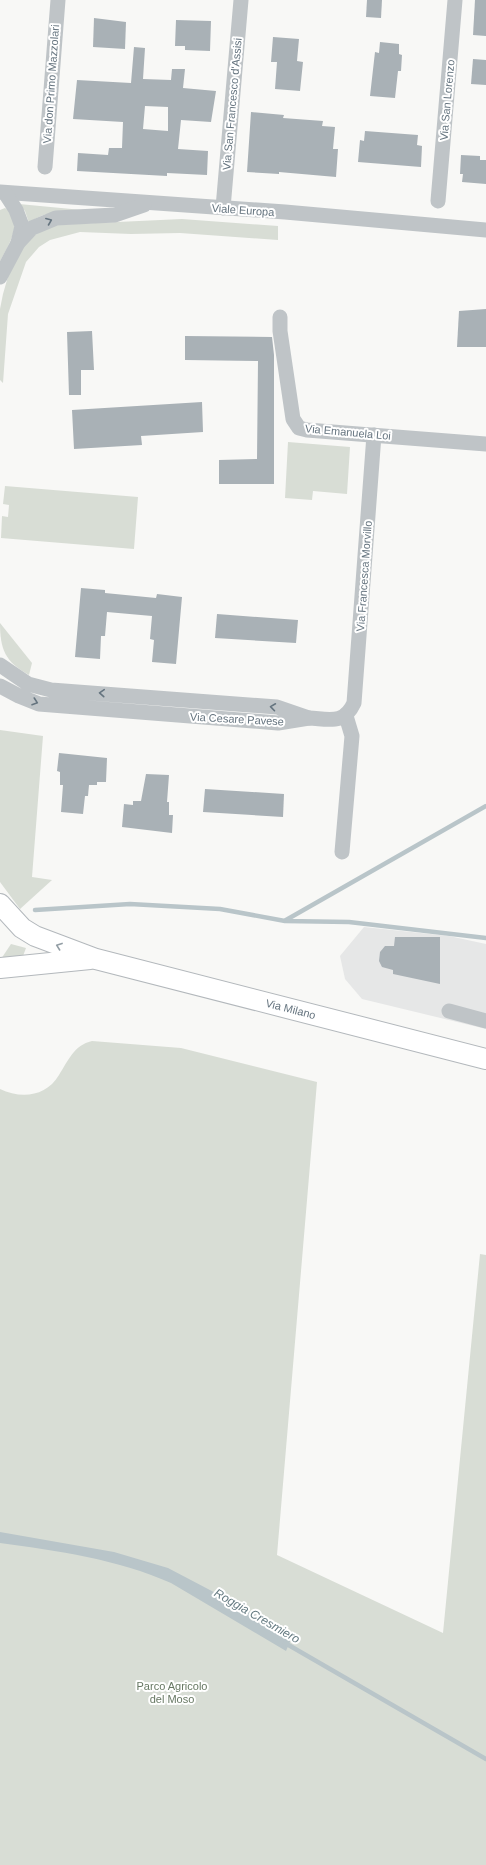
<svg xmlns="http://www.w3.org/2000/svg" width="486" height="1865" font-family="Helvetica,sans-serif">
<rect width="100%" height="100%" fill="#f8f8f6"/>
<polygon fill="#e6e7e7" points="364,927 449,936 486,944 486,1029 362,999 345,979 340,956"/>
<g fill="#d8ddd5">
<path d="M 19,204 L 82,210 C 64,211 44,211 29,223 L 25,211 Z"/>
<path d="M 5,208 C 25,221 8,246 0,261 L 0,210 Z"/>
<polygon points="182,219 278,226 278,240 180,233 131,234 80,232 50,240 39,247 26,262 8,314 3,383 0,380 0,309 3,294 9,273 26,240 53,225"/>
<polygon points="288,442 350,447 347,494 313,491 312,500 285,498"/>
<polygon points="5,486 138,497 134,549 1,538 2,516 8,517 9,505 3,504"/>
<path d="M 0,623 L 32,663 L 29,675 C 5,662 0,649 0,623 Z"/>
<polygon points="0,730 43,736 32,877 52,880 20,909 0,882"/>
<polygon points="11,944 26,948 23,956 1,959"/>
<path d="M 92,1041 L 181,1048 L 317,1082 L 277,1555 L 443,1633 L 480,1254 L 486,1255 L 486,1865 L 0,1865 L 0,1089 C 21,1099 46,1097 59,1075 C 68,1061 74,1045 92,1041 Z"/>
</g>
<path fill="#b9c5c9" d="M 0,1532 L 114,1552 L 168,1568 L 246,1609 L 292,1637 L 286,1651 L 171,1583 C 117,1559 58,1551 0,1543 Z"/>
<g fill="none" stroke-linecap="round" stroke-linejoin="round">
<g stroke="#b9c5c9" stroke-width="4.5">
<polyline points="35,910 130,904 220,909 285,921 349,922 486,938"/>
<polyline points="286,920 486,806"/>
<polyline points="285,1643 486,1759"/>
</g>
</g>
<g fill="#a9b1b6" fill-rule="evenodd">
<polygon points="367,0 382,0 381,18 366,17"/>
<polygon points="475,0 486,0 486,36 473,35"/>
<polygon points="94,18 126,22 125,49 93,47"/>
<polygon points="176,20 211,21 210,51 185,50 185,46 175,46"/>
<polygon points="273,37 299,39 297,61 303,62 300,91 275,89 277,62 271,62"/>
<polygon points="380,42 399,44 399,54 402,55 401,71 398,71 395,98 370,96 375,52 379,53"/>
<path d="M 134,47 L 145,48 L 143,79 L 171,80 L 172,69 L 185,69 L 183,88 L 216,91 L 211,122 L 181,120 L 178,149 L 208,151 L 207,175 L 167,173 L 167,176 L 77,171 L 78,153 L 108,155 L 109,148 L 122,148 L 123,122 L 73,119 L 77,80 L 131,83 ZM 145,106 L 168,107 L 168,131 L 143,129 Z"/>
<polygon points="473,59 486,60 486,85 471,84"/>
<polygon points="251,112 284,115 283,118 323,121 322,126 335,127 333,149 338,149 336,177 279,172 279,174 247,172"/>
<polygon points="365,131 418,135 417,145 422,146 421,167 358,162 360,140 364,141"/>
<polygon points="461,155 480,156 480,160 486,160 486,184 462,182 463,174 460,174"/>
<polygon points="486,309 486,347 457,347 459,311"/>
<polygon points="92,331 94,370 81,370 81,395 69,395 67,332"/>
<polygon points="185,336 272,337 274,355 274,484 219,484 219,460 257,459 258,361 185,360"/>
<polygon points="202,402 203,432 141,436 142,445 74,449 72,410"/>
<polygon points="81,588 105,590 105,593 156,598 157,594 182,597 176,664 152,662 154,640 150,639 152,616 107,612 105,636 101,636 100,659 75,657"/>
<polygon points="217,614 298,620 296,643 215,638"/>
<polygon points="59,753 107,758 106,782 97,782 97,785 89,785 88,796 85,796 83,814 61,812 63,785 60,785 60,772 57,771"/>
<polygon points="146,774 169,775 167,802 169,802 169,815 173,815 172,833 122,827 124,804 133,805 133,801 141,801"/>
<polygon points="205,789 284,794 283,817 203,812"/>
<polygon points="395,937 440,937 440,984 393,974 393,970 382,967 379,961 380,952 385,946 394,946"/>
</g>
<g fill="none" stroke-linecap="round" stroke-linejoin="round">
<defs>
<g id="major">
<path id="s1" d="M 0,904 L 22,928 L 35,936 L 96,959 L 486,1059"/>
<polyline points="0,968 90,959"/>
</g>
</defs>
<use href="#major" stroke="#b3b8bc" stroke-width="22"/>
<g stroke="#bfc4c7" stroke-width="15">
<polyline points="45,167 58,0"/>
<polyline points="0,192 285,212 486,230"/>
<polyline points="5,193 16,210 22,226 18,243"/>
<polyline points="438,201 455,0"/>
<polyline points="223,208 241,0"/>
<polyline points="0,277 18,243 32,228 56,218 115,215 144,205"/>
<polyline points="280,317 280,331 293,419 299,428 307,430 486,444"/>
<polyline points="0,665 28,684 51,690 277,707 309,718 278,723 39,704 19,696 0,686"/>
<path d="M 309,718 C 329,719 344,725 354,703 L 374,435"/>
<polyline points="342,852 352,736 346,716"/>
<polyline points="449,1011 486,1021"/>
</g>
<use href="#major" stroke="#fff" stroke-width="20"/>
</g>
<defs><path id="oneway-chevron" d="M-2-3.5L2.5 0L-2 3.5" fill="none" stroke-width="1.6" stroke-linecap="round" stroke-linejoin="round"/></defs>
<g stroke="#65747f">
<use href="#oneway-chevron" transform="translate(49 221) rotate(-22)"/>
<use href="#oneway-chevron" transform="translate(102 693) rotate(-176)"/>
<use href="#oneway-chevron" transform="translate(35 702) rotate(19)"/>
<use href="#oneway-chevron" transform="translate(273 707) rotate(-172)"/>
</g>
<use stroke="#939ea5" href="#oneway-chevron" transform="translate(59 946) rotate(-160)"/>
<g text-anchor="middle" dominant-baseline="central" stroke-width="4" stroke-linejoin="round" paint-order="stroke">
<g font-size="11" fill="#65747f" stroke="#fff">
<text transform="translate(51 84) rotate(-86)">Via don Primo Mazzolari</text>
<text transform="translate(447 100) rotate(-85)">Via San Lorenzo</text>
<text transform="translate(232 104) rotate(-85)">Via San Francesco d'Assisi</text>
<text transform="translate(243 210) rotate(4)">Viale Europa</text>
<text transform="translate(348 432) rotate(5)">Via Emanuela Loi</text>
<text transform="translate(364 576) rotate(-86)">Via Francesca Morvillo</text>
<text transform="translate(237 719) rotate(3)">Via Cesare Pavese</text>
<text stroke="none"><textPath href="#s1" startOffset="314">Via Milano</textPath></text>
</g>
<g font-size="11" fill="#677863" stroke="#fff">
<text x="172" y="1686">Parco Agricolo<tspan x="172" dy="13">del Moso</tspan></text>
</g>
<g font-size="12" font-style="italic" fill="#647a81" stroke="#fff">
<text transform="translate(257 1616) rotate(30)">Roggia Cresmiero</text>
</g>
</g>
</svg>
